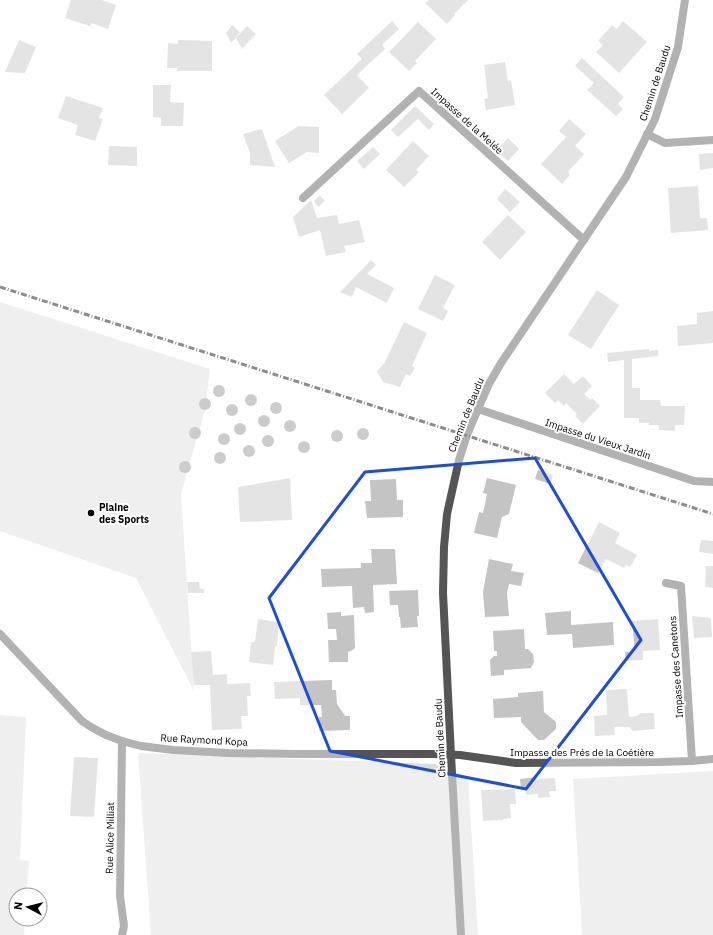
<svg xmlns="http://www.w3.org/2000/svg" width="713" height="935" font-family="'IBM Plex Sans',sans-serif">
<rect width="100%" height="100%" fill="#fff"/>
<g fill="#dcdcdc">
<polygon points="0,302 210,369 205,410 181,494 194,691 136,578 0,531"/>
<polygon points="0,715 26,717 20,860 29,861 26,895 16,895 16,919 25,919 24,935 0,935"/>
<polygon points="138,753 435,764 468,777 478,935 151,935"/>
<polygon points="713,771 713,935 582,935 573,779"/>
</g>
<g fill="#c4c4c4">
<polygon points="71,0 102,0 116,5 108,29 91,23 90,26 65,18"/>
<polygon points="429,0 468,0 454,14 455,15 447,24 425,3"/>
<polygon points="392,21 399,29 382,45 385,49 357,75 369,88 342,114 324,95 362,59 357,54"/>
<polygon points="623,21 647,42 619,73 596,52 603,45 598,41 612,25 617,29"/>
<polygon points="418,22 436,39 415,61 417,63 409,71 389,52"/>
<polygon points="232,25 240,32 231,43 226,33"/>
<polygon points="247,26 256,34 242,49 236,38"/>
<polygon points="19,40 36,47 25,73 5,72"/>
<polygon points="178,40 212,41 212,71 177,71 177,68 167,68 168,43 178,44"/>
<polygon points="582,58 624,97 618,104 623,109 616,116 587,90 594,83 575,66"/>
<polygon points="505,62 508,81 511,80 515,105 486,110 484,99 488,98 484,65"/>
<polygon points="153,85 171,85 170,102 184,103 183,126 161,126 161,118 153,117"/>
<polygon points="66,96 103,108 99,118 103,119 95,141 75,135 78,125 58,118"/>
<polygon points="415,106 434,124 429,130 418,119 398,137 391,130"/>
<polygon points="569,119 586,134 575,146 584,154 568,172 570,175 562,184 541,164 566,137 559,131"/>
<polygon points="299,126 319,127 319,153 307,152 289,163 275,141"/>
<polygon points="262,129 275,167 250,165 250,153 243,134"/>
<polygon points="508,138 519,149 508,161 496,151"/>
<polygon points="413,141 429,156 416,170 419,172 404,187 386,170"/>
<polygon points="109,146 137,147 137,166 108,165"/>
<polygon points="373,147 380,154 364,169 357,161"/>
<polygon points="713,153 713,168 700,170 699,154"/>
<polygon points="698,186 700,218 707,218 708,230 671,233 668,188"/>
<polygon points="505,189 520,202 510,212 497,199"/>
<polygon points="320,196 325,201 318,207 314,201"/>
<polygon points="311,200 317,218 337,215 339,224 359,220 365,242 344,246 346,252 326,256 320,230 299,237 293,217"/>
<polygon points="508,215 526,232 500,260 482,242"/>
<polygon points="371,260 376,265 367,274 394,288 387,303 356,287 352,297 340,292"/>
<polygon points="435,275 455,285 443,308 448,311 443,321 418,309"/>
<polygon points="597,290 619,305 591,349 568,335"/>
<polygon points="713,311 713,343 678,346 677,326 697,324 697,313"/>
<polygon points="404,322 427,333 412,366 415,368 410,376 406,374 400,387 383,382 377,371 384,364"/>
<polygon points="649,349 649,351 658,350 658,356 632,359 632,388 640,388 640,400 660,400 661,406 685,406 684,425 675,425 675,431 659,430 659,425 649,425 649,423 639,423 639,418 624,418 624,360 608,362 607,353"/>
<polygon points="564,374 574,384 583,376 592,386 584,394 591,400 592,398 600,406 583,424 575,416 577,414 566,403 564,406 558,400 555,403 545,393"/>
<polygon points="538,470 553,475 550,484 535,479"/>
<polygon points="290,478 292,520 240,522 238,487"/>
<polygon points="487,478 516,485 509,514 502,517 497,538 474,533 479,512 483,513 485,504 487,494 483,493"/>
<polygon points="396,479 397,500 403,500 403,517 367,518 365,501 371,501 370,480"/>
<polygon points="599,522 620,533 615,543 637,555 630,567 626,565 624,568 606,559 598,573 578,563"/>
<polygon points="701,540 713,541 713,554 699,552"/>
<polygon points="371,549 395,549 397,584 373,585 374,612 365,613 364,607 353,608 352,586 322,587 321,569 361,568 361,563 372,563"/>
<polygon points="489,559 513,564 511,571 524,573 521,586 509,584 507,593 509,616 485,617 483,592"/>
<polygon points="706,566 713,566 713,588 705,587"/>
<polygon points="187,582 199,582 200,589 204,589 204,593 188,593"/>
<polygon points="418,590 419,616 417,616 418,627 401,628 400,617 399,617 398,605 390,605 389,591"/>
<polygon points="571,611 571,625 613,622 614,645 573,648 572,634 547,635 545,613"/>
<polygon points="341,612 341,616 354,615 355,648 351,651 348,652 348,662 329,662 328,640 337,640 336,629 328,629 327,613"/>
<polygon points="692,616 711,618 712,637 694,638"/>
<polygon points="258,619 279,622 277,646 275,646 273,665 249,662 251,642 255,642"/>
<polygon points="658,619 660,650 643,651 643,660 626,661 625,652 635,651 632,621"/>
<polygon points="524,629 525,649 528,649 533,654 534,662 531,668 504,670 504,675 491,676 490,660 494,656 497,656 497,651 494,651 493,631"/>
<polygon points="211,651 213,675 227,674 227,684 250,683 251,696 247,696 248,716 241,716 242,729 212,730 210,685 194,685 191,652"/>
<polygon points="332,680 332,690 336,690 337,704 345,716 350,716 350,730 319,731 319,717 322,717 321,705 300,705 300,698 275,699 274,682"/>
<polygon points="627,689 629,717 637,716 641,713 654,713 655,729 633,731 629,727 614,727 615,735 595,736 594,716 607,715 606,690"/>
<polygon points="543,691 544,712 556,722 556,729 544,740 538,740 521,722 521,717 494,718 493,699 518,697 518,693"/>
<polygon points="74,757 98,758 94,817 70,816"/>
<polygon points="537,777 537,779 555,778 556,791 549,791 550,797 538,798 538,794 526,795 526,787 521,788 520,779"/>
<polygon points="515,789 516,804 510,804 511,818 503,819 503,820 483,821 481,790"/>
</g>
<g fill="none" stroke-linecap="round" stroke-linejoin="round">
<polyline stroke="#555" stroke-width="8" points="666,583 681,586 692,761"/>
<g stroke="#555" stroke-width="8">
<polyline points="647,134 665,143 713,140"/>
<polyline points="303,198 419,91 584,240"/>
<polyline points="478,409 694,481 713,482"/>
<polyline points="0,634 82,721 91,727 106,735 122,741 141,746 173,750 228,753 298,754 434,754 460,755 516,763 660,762 692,761 713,759"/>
<polyline points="122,741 120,896 124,926 122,935"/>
<polyline points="461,935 451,755 443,593 444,547 447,514 459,460 467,435 478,409 489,384 501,363 626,177 655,119 678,47 685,0"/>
</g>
<polyline stroke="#000" stroke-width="3" stroke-dasharray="6 2 1 2" stroke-linecap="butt" points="0,287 713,514"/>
</g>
<g fill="#8f8f8f">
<circle cx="219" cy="391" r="6"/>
<circle cx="251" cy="400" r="6"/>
<circle cx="205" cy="404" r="6"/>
<circle cx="276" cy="408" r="6"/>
<circle cx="232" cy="410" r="6"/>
<circle cx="264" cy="421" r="6"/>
<circle cx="290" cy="426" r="6"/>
<circle cx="240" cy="429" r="6"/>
<circle cx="195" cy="433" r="6"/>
<circle cx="363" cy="434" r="6"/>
<circle cx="337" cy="436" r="6"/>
<circle cx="224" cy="439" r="6"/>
<circle cx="268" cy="441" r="6"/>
<circle cx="304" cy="447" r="6"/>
<circle cx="249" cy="451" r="6"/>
<circle cx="220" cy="458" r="6"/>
<circle cx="185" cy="467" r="6"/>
</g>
<path d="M0 0H713V935H0ZM 535,458 L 641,640 L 526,789 L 330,751 L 269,598 L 365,472 Z" fill="#fff" fill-opacity=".55" fill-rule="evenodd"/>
<path fill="none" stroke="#1d4ed8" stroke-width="3" stroke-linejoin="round" d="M 535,458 L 641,640 L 526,789 L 330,751 L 269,598 L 365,472 Z"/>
<circle fill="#000" stroke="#fff" stroke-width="1.5" cx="91" cy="513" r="4"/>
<g text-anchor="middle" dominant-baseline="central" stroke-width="4" stroke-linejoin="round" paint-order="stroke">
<g font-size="10" fill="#000" stroke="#fff">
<text transform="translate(655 83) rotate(-72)">Chemin de Baudu</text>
<text transform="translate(467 121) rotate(42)">Impasse de la Melée</text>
<text transform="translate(466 415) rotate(-68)">Chemin de Baudu</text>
<text transform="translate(598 439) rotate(18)">Impasse du Vieux Jardin</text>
<text transform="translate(676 667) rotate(-94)">Impasse des Canetons</text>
<text transform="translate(440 738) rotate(-93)">Chemin de Baudu</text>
<text transform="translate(204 740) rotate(3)">Rue Raymond Kopa</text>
<text x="582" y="752">Impasse des Prés de la Coétière</text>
<text transform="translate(110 838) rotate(-89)">Rue Alice Milliat</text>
</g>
<g font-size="10" font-weight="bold" fill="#000" stroke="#fff" text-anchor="start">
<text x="99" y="507">Plaine<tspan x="99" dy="12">des Sports</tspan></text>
</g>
</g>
<g transform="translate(28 907) rotate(277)"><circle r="19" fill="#ffffff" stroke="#999999"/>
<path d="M0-3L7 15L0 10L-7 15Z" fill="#000000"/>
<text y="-6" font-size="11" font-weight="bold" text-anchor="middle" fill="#000000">N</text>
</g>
</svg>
